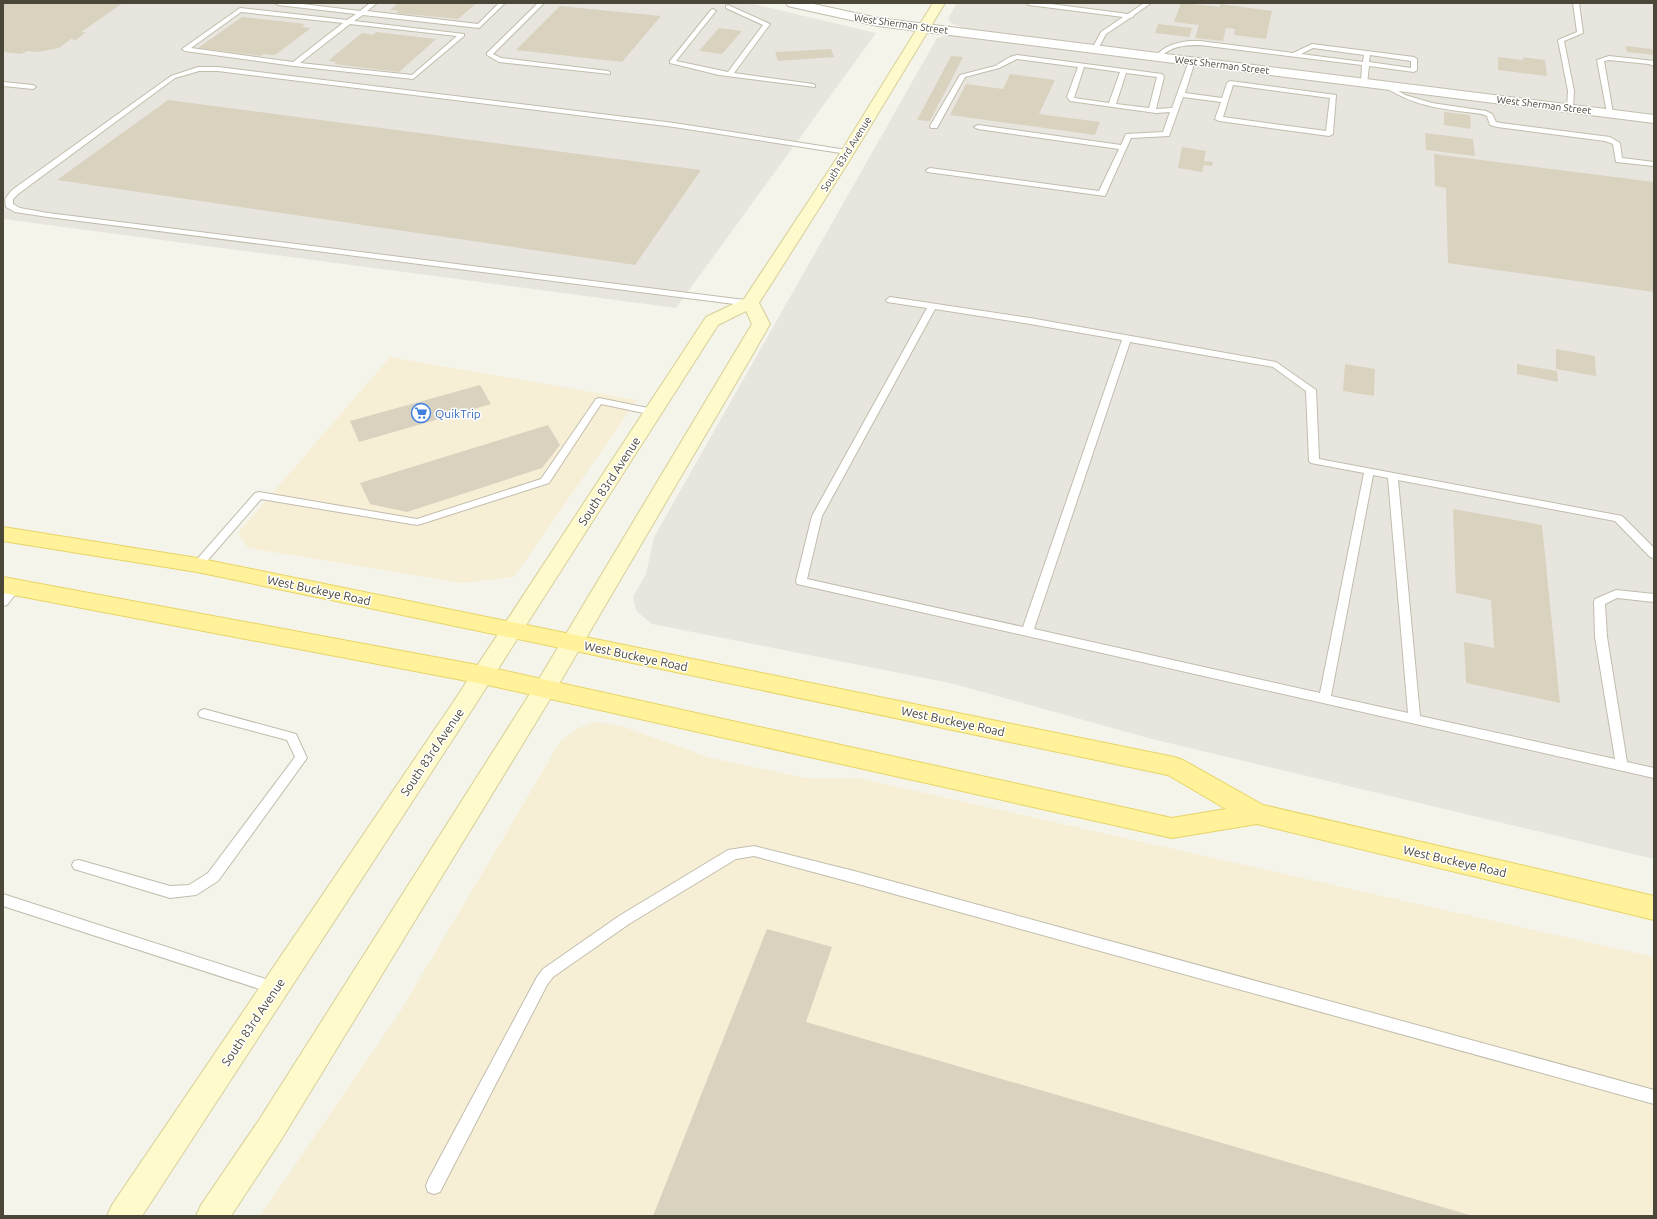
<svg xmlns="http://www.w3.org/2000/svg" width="1657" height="1219" font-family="Ubuntu,sans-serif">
<rect width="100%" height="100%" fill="#f5f4ea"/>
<g fill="#f7eed6">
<polygon points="390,357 637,400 514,577 462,583 248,548 238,533"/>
<polygon points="596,722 621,726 711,758 805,778 862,779 1654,957 1654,1216 260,1216 400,1012 560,742 578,728"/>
</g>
<g fill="#e8e5df">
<polygon points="3,3 749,3 876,33 676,308 3,219"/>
<polygon points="957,3 1654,3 1654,114 963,28 951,23 948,19"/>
<polygon points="954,34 1654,123 1654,859 1152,739 950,683 652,624 636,611 633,597 646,574 654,537 937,38"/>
</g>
<g fill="#d8d2bf">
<polygon points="3,3 123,3 81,32 86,32 76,40 71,39 59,48 38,52 27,51 21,54 3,52 6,50 3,50"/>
<polygon points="398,3 477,3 458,19 396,13 399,11 390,10"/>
<polygon points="1181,3 1220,7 1220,4 1272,11 1266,39 1234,35 1235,29 1226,28 1223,41 1195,38 1199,25 1174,22"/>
<polygon points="560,6 661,16 622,62 516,50"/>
<polygon points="242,17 305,24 302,27 311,28 275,55 264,54 261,56 198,48"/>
<polygon points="1158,24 1192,28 1189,37 1155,33"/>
<polygon points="719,28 742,31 722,54 699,51"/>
<polygon points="376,32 436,39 399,72 334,64 337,62 328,61 362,33 373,35"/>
<polygon points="1625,46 1652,49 1654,55 1627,52"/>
<polygon points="831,49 834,57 778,61 775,52"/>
<polygon points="951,56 963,57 930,121 917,120"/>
<polygon points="1498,57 1523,60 1523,57 1545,60 1547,76 1498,70"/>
<polygon points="1010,74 1055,80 1039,114 1100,122 1095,135 950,115 966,84 1003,89"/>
<polygon points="168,100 701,170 635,265 57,180"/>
<polygon points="1444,112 1470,115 1471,129 1444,125"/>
<polygon points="1425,133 1473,139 1475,156 1426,150"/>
<polygon points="1182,147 1206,151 1204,161 1213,162 1212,166 1204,165 1202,172 1178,168"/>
<polygon points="1434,154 1654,182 1654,292 1448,263 1446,188 1435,186"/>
<polygon points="1556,349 1595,356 1596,376 1556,369"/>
<polygon points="1345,364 1375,369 1374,396 1343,391"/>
<polygon points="1517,364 1557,371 1558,382 1517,374"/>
<polygon points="480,385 491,404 359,442 350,421"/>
<polygon points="548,425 560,445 542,468 407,512 370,504 360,483"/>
<polygon points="1453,509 1542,525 1560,703 1466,683 1464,642 1494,648 1491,600 1456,593"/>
<polygon points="767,929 832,947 806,1022 1473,1216 653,1216"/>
</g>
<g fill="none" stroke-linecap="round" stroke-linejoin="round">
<defs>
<g id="service">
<path d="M 275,3 L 294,3 L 360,11 L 370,3 L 377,3 L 367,11 L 478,24 L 499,3 L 505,3 L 479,28 L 363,15 L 354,21 L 464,34 L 464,36 L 413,79 L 294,66 L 185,51 L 182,49 L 240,8 L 347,20 L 356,14 L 278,5 ZM 241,12 L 343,23 L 293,62 L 191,48 ZM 350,24 L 457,36 L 412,75 L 300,63 Z"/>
<polygon points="538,3 544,3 493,54 501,58 608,71 610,72 610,74 499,62 487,55 487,53"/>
<polygon points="1026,3 1043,3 1128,14 1144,3 1151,3 1134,15 1133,17 1130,18 1106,34 1098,49 1095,51 1092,49 1101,32 1123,17 1029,5"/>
<polygon points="1573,3 1579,3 1583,33 1564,41 1574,91 1573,109 1570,111 1567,109 1568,91 1558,40 1577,32"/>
<polygon points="728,5 770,24 734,73 813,84 815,85 815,87 719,75 670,63 670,61 711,10 713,9 716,11 715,12 676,61 728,72 763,25 726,8 726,6"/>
<path d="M 1189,41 L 1200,41 L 1293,53 L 1312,44 L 1414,57 L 1417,59 L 1417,70 L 1414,72 L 1369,66 L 1367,83 L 1364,85 L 1361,83 L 1362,65 L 1200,45 C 1185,45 1170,46 1160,58 L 1155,57 C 1163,46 1175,43 1189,41 ZM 1313,48 L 1364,55 L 1363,62 L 1301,54 ZM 1370,55 L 1411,61 L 1411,68 L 1369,62 Z"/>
<path d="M 1017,55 L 1162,74 L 1164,77 L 1156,109 L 1172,108 L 1189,61 L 1192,59 L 1195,61 L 1185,93 L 1222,98 L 1227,83 L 1230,81 L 1336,95 L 1333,134 L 1329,136 L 1219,121 L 1215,119 L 1221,102 L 1183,97 L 1169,136 L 1131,138 L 1105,196 L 927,172 L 926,170 L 930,168 L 1099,191 L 1119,149 L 978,129 L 974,127 L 978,125 L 1121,145 L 1126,134 L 1163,132 L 1170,112 L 1156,113 L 1070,101 L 1067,97 L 1078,67 L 1017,59 L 999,68 L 965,77 L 938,126 L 937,128 L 931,128 L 930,126 L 960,75 L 995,66 L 1010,57 ZM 1084,67 L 1120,72 L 1109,103 L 1074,98 ZM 1126,73 L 1157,77 L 1149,108 L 1116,104 ZM 1233,85 L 1330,98 L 1326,131 L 1223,117 Z"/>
<polygon points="1609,56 1654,61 1654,66 1649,64 1609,60 1604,61 1613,113 1610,115 1607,113 1597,60"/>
<polygon points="198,67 218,67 674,123 847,150 851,152 847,154 674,127 218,71 199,71 175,78 18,194 13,199 13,204 20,208 48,213 753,301 754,303 753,305 750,306 48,217 15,212 6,207 5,199 12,190 171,76"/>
<polygon points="3,82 33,85 36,87 33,89 3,86"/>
<path d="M 1387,84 L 1405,95 L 1432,103 L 1486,111 L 1492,114 L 1496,122 L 1501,123 L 1610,137 L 1620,143 L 1622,158 L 1654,162 L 1654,166 L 1616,162 L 1613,144 L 1605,141 L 1497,127 L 1490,125 L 1487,116 L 1482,114 C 1445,109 1417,108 1385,87 L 1385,85 Z"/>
<path d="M 890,297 L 1030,318 L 1276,362 L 1316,390 L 1319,459 L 1622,516 L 1654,548 L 1654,558 L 1650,557 L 1615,521 L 1398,480 L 1420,716 L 1615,759 L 1595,637 L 1594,602 L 1595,599 L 1616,590 L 1654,594 L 1654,602 L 1617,598 L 1605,604 L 1607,637 L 1627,762 L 1654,768 L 1654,778 L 797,584 L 796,581 L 812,516 L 927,308 L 887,302 L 886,300 ZM 935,309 L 1030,324 L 1122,340 L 1023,627 L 807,579 L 822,516 ZM 1130,342 L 1273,367 L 1306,391 L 1309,461 L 1311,463 L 1364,473 L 1320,693 L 1034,629 ZM 1373,475 L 1388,478 L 1408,713 L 1331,696 Z"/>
<polygon points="599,398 653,409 658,412 653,415 601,404 549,483 421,524 417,525 261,499 201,568 193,568 192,565 255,493 259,492 417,519 541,479 596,399"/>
<polygon points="16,583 20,584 21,587 7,605 3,606 3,595 12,584"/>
<polygon points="204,709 296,734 307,758 218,881 196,895 170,898 74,869 72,865 74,861 79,860 170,886 189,885 208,873 295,757 287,740 200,717 198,714 200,711"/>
<polygon points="754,846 858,872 1654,1090 1654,1104 858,884 754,856 736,859 629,924 553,977 547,985 440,1192 434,1194 428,1192 426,1186 428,1180 537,977 543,969 619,916 728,850"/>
<polygon points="3,894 275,982 280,984 282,988 280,992 275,994 3,906"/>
</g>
<polygon id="minor" points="786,3 809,3 878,18 1654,115 1654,123 878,26 792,7 788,6"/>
<polygon id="secondary" points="933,3 945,3 851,158 759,303 770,324 750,359 552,696 281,1140 231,1216 196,1216 201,1205 259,1120 536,684 752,324 746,311 718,325 468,716 142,1216 107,1216 112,1205 452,704 706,317 744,299 837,158"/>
<polygon id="primary" points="3,527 197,558 1174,757 1183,760 1263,805 1654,896 1654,920 1257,824 1172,838 483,684 3,593 3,577 483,666 1172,818 1226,809 1168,775 197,572 3,541"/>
</defs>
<use href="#service" stroke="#c1bdac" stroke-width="2"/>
<use href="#minor" stroke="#c1bdac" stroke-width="2"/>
<use href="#secondary" stroke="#d6cf9a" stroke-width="2"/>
<use href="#primary" stroke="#e7d467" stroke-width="2"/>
<use href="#service" fill="#fff" fill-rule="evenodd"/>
<use href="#minor" fill="#fff" fill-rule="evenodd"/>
<use href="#secondary" fill="#fffacb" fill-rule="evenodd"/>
<use href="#primary" fill="#fff29a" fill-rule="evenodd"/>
</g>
<defs>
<symbol id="supermarket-ring" viewBox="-11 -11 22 22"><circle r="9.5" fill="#fff" stroke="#3f7fe0" stroke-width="1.5"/><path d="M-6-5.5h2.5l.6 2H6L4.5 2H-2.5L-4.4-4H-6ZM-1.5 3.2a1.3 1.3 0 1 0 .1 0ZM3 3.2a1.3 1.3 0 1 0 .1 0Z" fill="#3f7fe0"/></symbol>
</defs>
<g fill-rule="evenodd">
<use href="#supermarket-ring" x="410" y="402" width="22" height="22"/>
</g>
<g text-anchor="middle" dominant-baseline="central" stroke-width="3" stroke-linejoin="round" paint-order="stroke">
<g font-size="10" fill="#4a4638" stroke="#fff">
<text transform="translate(901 24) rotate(8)">West Sherman Street</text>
<text transform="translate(1222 65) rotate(7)">West Sherman Street</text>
<text transform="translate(1544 105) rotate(7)">West Sherman Street</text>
<text transform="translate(846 154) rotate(-58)">South 83rd Avenue</text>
</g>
<g font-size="12" fill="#366cbe" stroke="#fff" text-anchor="start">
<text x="435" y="413">QuikTrip</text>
</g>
<g font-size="12" fill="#4a4638" stroke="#fff">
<text transform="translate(609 481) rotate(-57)">South 83rd Avenue</text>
<text transform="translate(319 590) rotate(12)">West Buckeye Road</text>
<text transform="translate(636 656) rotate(12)">West Buckeye Road</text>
<text transform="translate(953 721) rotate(12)">West Buckeye Road</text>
<text transform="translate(432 752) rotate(-56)">South 83rd Avenue</text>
<text transform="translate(1455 861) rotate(13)">West Buckeye Road</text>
<text transform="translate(253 1022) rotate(-56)">South 83rd Avenue</text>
</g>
</g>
<rect width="1657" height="1219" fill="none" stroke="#4a4638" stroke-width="8"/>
</svg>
